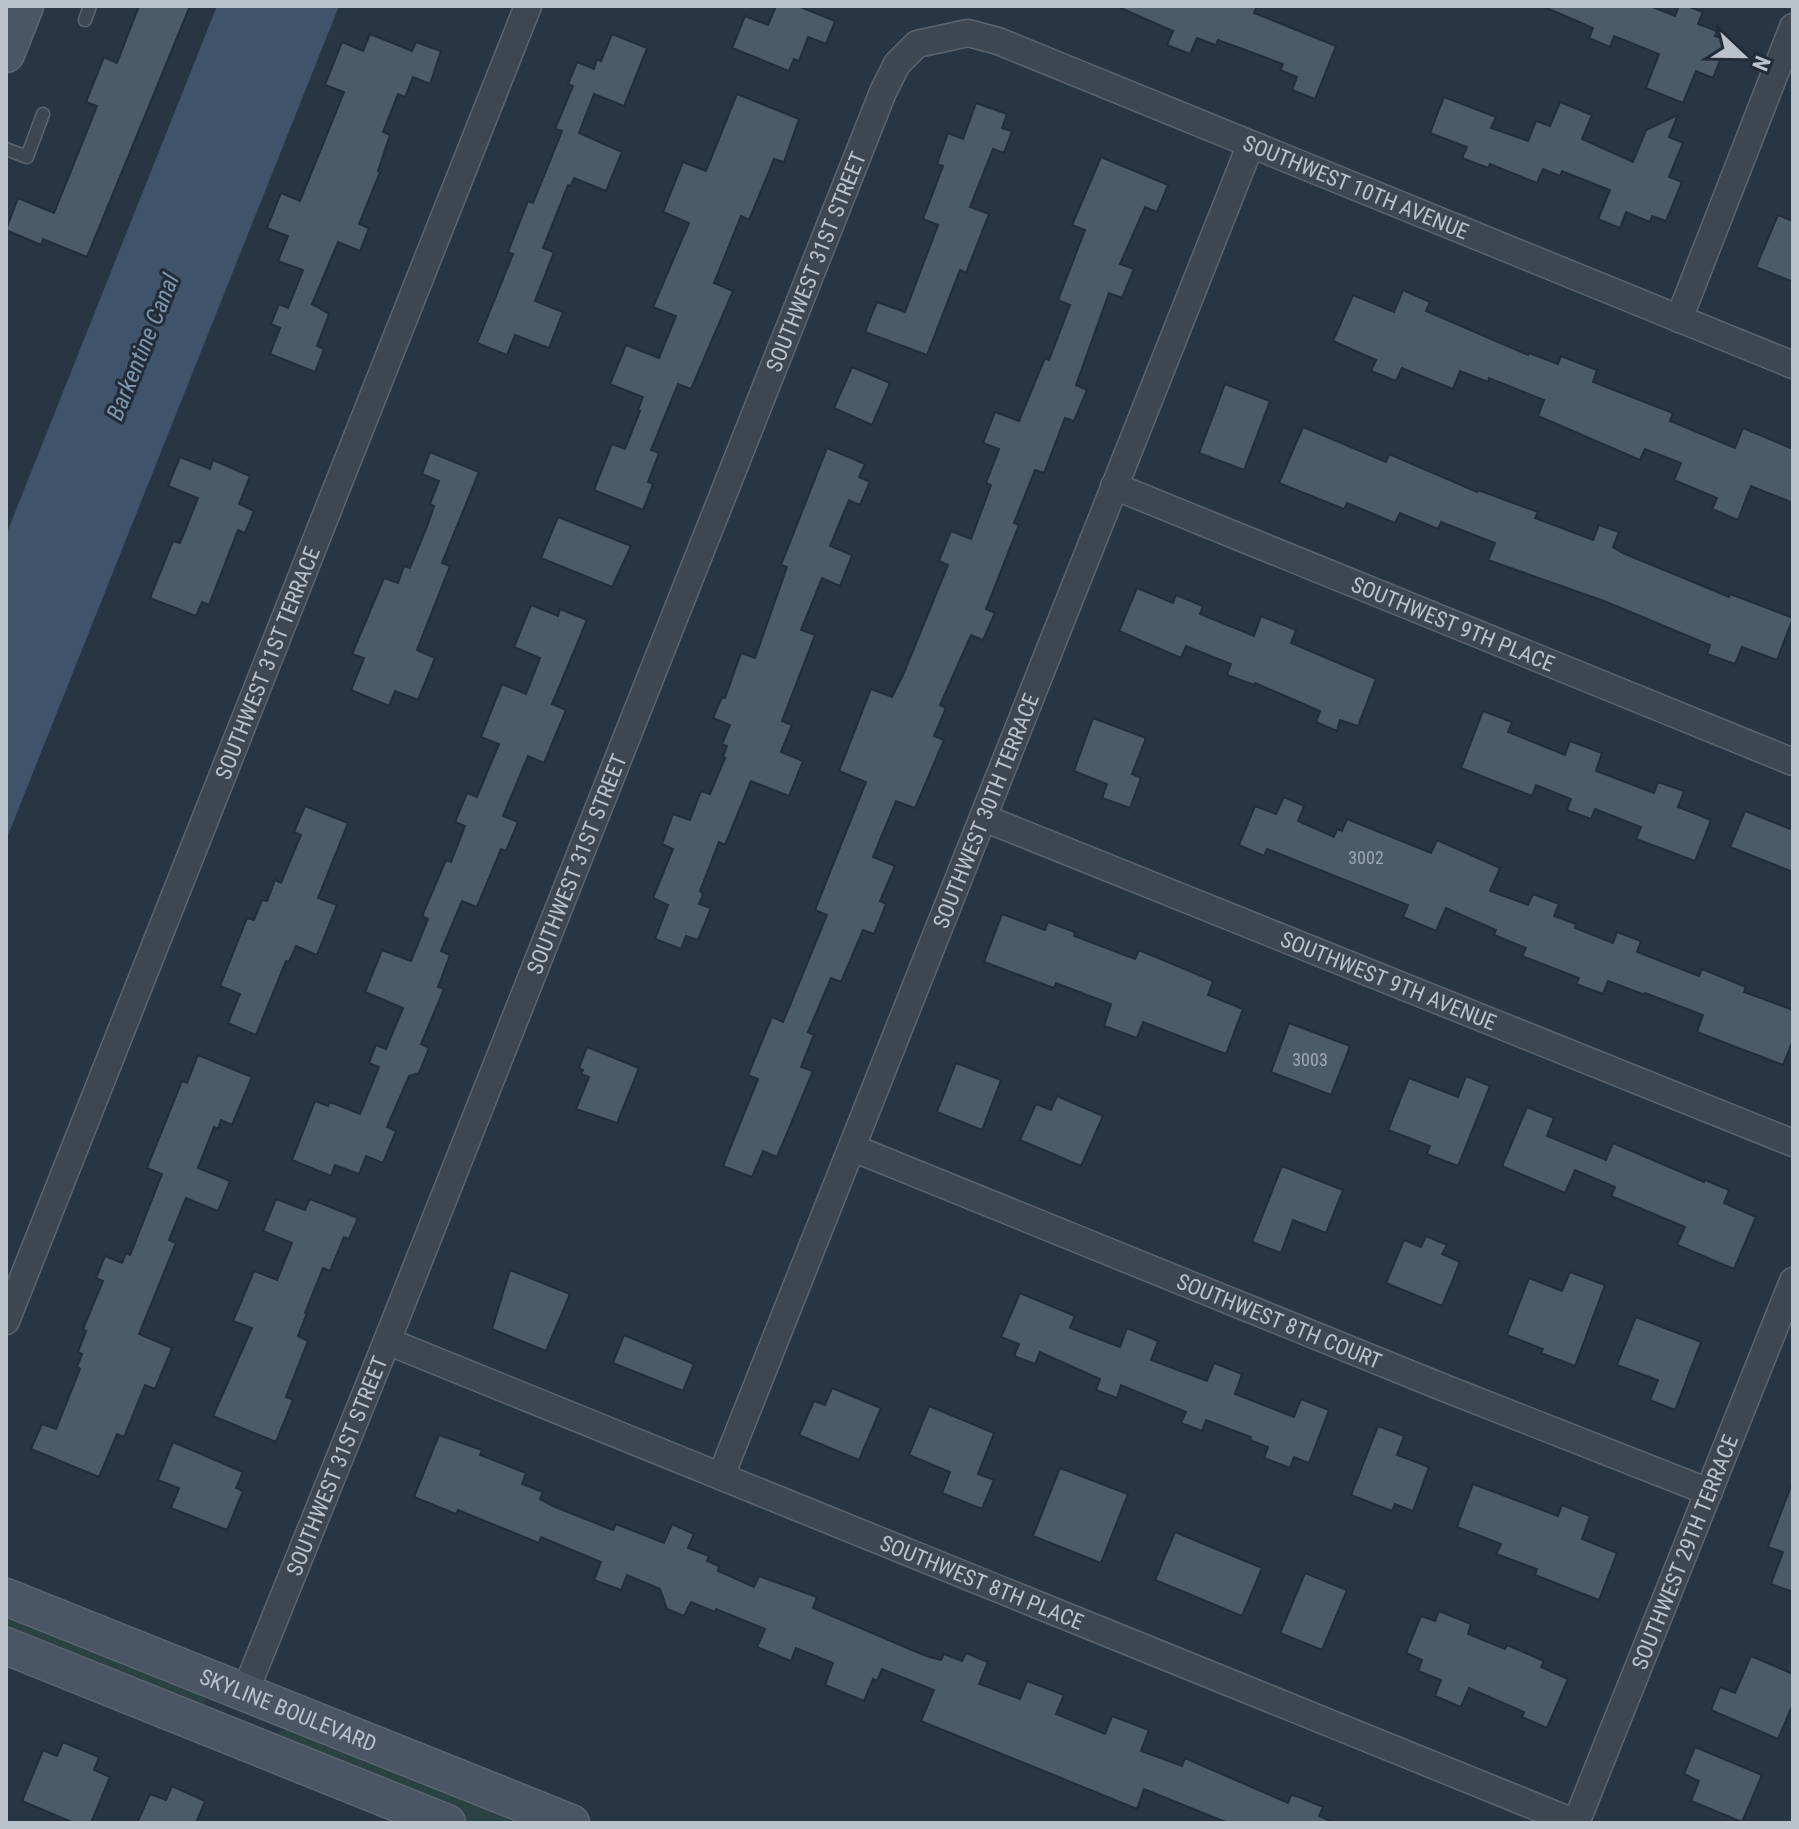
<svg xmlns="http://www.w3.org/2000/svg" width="1799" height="1829" font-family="'Roboto Condensed',sans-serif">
<rect width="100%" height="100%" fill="#283542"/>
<g fill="#2a4243">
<polygon points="6,1610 198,1687 206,1699 205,1703 203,1706 6,1633"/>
<polygon points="288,1729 506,1813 511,1823 473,1823 298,1753 281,1743 274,1734"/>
</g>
<polygon fill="#3f546b" points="217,6 339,6 6,840 6,535"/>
<g fill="#4c5b68" stroke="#232e3a" stroke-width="2">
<polygon points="139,6 190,6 87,257 43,239 41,245 6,230 18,198 54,213 97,106 86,102 104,57 117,63"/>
<polygon points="776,6 798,6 835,21 826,44 808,37 799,61 794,59 789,71 732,48 745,16 768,25"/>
<polygon points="1116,6 1257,6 1254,13 1336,46 1315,99 1292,90 1297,77 1280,70 1283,64 1218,40 1216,45 1197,38 1190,54 1167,45 1173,31"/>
<polygon points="1542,6 1650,6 1675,16 1679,6 1687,6 1703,12 1698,24 1717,31 1715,36 1728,41 1713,78 1696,71 1683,103 1646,88 1659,54 1614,36 1610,47 1589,38 1593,28"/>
<polygon points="370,34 412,51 416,42 441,51 430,84 413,77 405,97 398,94 383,132 390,135 378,171 380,172 359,224 369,228 360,251 338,242 312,304 329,314 317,346 324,349 315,372 270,354 280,328 271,324 279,304 288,308 303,270 278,261 288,236 267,228 281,193 300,201 344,92 325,85 342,42 363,51"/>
<polygon points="612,34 647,48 624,106 594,94 579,133 622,152 606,191 574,178 571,186 568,185 543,248 554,252 535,301 563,312 549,348 515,335 507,355 477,343 513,254 508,252 528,201 533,203 562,131 555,129 573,86 568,84 577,62 594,69 597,59 601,61"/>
<polygon points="737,94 799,119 784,162 774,159 749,220 741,216 714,283 733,291 691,389 678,384 651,450 659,453 648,482 653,484 643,510 594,490 612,444 625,449 640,411 638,410 643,397 610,384 626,345 659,358 676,316 653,307 689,223 663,212 683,162 706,171"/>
<polygon points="1444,97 1496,117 1491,128 1528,141 1536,121 1550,126 1560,102 1592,115 1582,139 1633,162 1646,130 1678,115 1669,137 1683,143 1669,177 1682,182 1666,221 1652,216 1650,222 1626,212 1620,228 1598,219 1610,190 1562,171 1560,176 1543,169 1537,183 1490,164 1488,168 1462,158 1467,147 1430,133"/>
<polygon points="976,103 1007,114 1002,128 1012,131 1004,153 993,149 970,207 989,214 966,273 960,270 927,355 865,332 877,302 905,312 938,225 923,219 943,166 937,164 948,133 963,139"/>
<polygon points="1101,157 1168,185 1157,212 1145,207 1120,264 1134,269 1122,298 1109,293 1076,385 1087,390 1074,421 1065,418 1044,473 1035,470 1014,523 1019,525 986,609 995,613 983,640 971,635 940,705 946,708 934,736 944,740 915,808 896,801 873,857 895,866 880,901 886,904 874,934 863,930 841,982 831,978 808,1032 814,1035 801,1067 813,1071 777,1157 763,1151 752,1177 723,1166 758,1079 748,1075 772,1017 783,1022 827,915 815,910 866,782 839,771 871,689 892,697 903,675 948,565 939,561 951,531 971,539 991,485 986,483 999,449 983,443 995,412 1019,421 1045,358 1049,360 1070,305 1058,300 1085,230 1072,225"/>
<polygon points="1778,215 1793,221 1793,282 1756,267"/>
<polygon points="1403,290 1430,302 1426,311 1528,355 1529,353 1558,364 1561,356 1597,370 1593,382 1673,413 1670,421 1735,448 1743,428 1793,449 1793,503 1751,486 1738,520 1712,509 1717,498 1674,480 1681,463 1645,449 1640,460 1538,416 1544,400 1489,378 1488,382 1460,371 1453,389 1402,368 1396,381 1371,371 1376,360 1333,341 1353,295 1394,312"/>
<polygon points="852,367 890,383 872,425 834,408"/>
<polygon points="1225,384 1270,401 1244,470 1199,453"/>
<polygon points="1303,427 1386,462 1389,454 1477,492 1478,490 1538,512 1535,518 1593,540 1599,525 1619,532 1613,547 1623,553 1729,597 1730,594 1793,618 1777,660 1742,647 1735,664 1707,654 1710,645 1604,601 1488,560 1495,543 1441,522 1438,529 1400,513 1395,523 1347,503 1344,509 1279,483"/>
<polygon points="827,448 865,464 859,477 870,482 860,505 849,500 830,546 852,555 840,586 822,578 801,630 815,635 782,721 792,725 781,752 803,761 789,796 751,781 725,845 719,842 700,891 703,894 699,904 711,908 698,940 686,936 681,949 655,939 668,905 653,898 673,849 662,844 673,814 690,820 701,791 710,794 725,758 723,757 727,746 722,744 730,725 713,718 722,697 725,698 741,653 755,658 787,567 781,565"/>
<polygon points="430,452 479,472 442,563 450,566 417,650 435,658 418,700 395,691 389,706 351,690 364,658 352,654 384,578 398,583 404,566 410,568 428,524 434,506 430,504 439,481 422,474"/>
<polygon points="180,457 210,469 213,460 250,476 239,504 254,511 245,533 238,530 209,605 202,602 196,616 150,598 173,541 180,543 198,498 168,486"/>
<polygon points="558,517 631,546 612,587 541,558"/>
<polygon points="1137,588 1173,603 1176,595 1203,606 1200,614 1254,636 1261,616 1296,630 1291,643 1376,679 1358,726 1340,720 1337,731 1316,722 1320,711 1255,683 1254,685 1227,675 1231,664 1186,646 1181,658 1119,631"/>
<polygon points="531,605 558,616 560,609 587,620 552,704 566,710 544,763 528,756 503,816 518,822 506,851 501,849 477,907 462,901 441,951 450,955 438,987 444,989 421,1044 429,1048 419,1073 409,1076 387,1127 396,1131 383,1163 366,1156 359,1174 335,1165 331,1176 292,1160 315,1101 328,1106 330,1102 360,1114 379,1067 369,1063 376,1045 386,1049 403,1008 365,992 382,950 411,961 428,919 422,916 446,860 451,862 465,826 455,822 467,793 477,797 499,744 481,737 502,684 526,694 540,658 514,647"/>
<polygon points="1483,711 1512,722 1508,732 1565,755 1570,741 1602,753 1596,771 1654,793 1658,782 1684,791 1678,807 1711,820 1695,861 1636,839 1641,827 1595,809 1591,819 1567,810 1571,799 1536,785 1532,796 1461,768"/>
<polygon points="1093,718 1146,738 1132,774 1141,778 1130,808 1102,798 1107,784 1074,771"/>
<polygon points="1284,797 1304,806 1298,821 1334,837 1337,829 1342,831 1347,819 1431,853 1437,840 1500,868 1490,891 1528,905 1533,894 1559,904 1554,916 1576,924 1575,928 1613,943 1617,932 1641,941 1637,952 1699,976 1702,969 1746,987 1744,992 1793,1010 1793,1040 1783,1065 1697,1032 1703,1015 1645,993 1645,995 1608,981 1603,994 1576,984 1579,978 1522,956 1526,948 1494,935 1496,930 1446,908 1436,931 1403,917 1408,905 1267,849 1264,856 1239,845 1255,806 1276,814"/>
<polygon points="305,806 348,823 318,898 337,905 317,955 296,946 289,962 286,961 256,1035 228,1023 240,994 220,986 247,918 254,920 262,900 267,901 275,880 281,883 301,835 294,832"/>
<polygon points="1745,811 1793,830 1793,872 1730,847"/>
<polygon points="1002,914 1045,930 1048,922 1075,932 1074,936 1135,959 1139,950 1213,981 1208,995 1243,1009 1226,1054 1143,1022 1137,1038 1104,1026 1111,1004 1056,983 1054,988 984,962"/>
<polygon points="1289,1023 1350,1046 1331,1095 1271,1072"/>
<polygon points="587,1047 639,1068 617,1123 576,1109 589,1077 581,1074 583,1070 579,1068"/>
<polygon points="198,1055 252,1077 232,1125 221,1120 218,1129 214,1127 198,1168 230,1181 218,1211 186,1198 169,1240 176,1243 139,1334 172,1348 155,1389 145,1385 124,1437 117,1434 99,1477 31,1449 42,1424 56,1429 80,1369 77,1367 82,1354 78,1352 86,1331 83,1329 103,1281 96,1278 105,1256 122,1263 126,1253 130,1255 162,1174 147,1168 182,1081 187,1083"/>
<polygon points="956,1063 1001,1080 982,1130 937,1112"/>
<polygon points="1466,1076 1490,1086 1458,1166 1427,1154 1430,1146 1388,1130 1409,1078 1458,1097"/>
<polygon points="1057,1096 1103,1116 1081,1166 1020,1140 1036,1104 1051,1110"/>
<polygon points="1527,1107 1554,1118 1547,1136 1606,1160 1613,1143 1704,1182 1705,1180 1729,1190 1724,1203 1756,1217 1734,1269 1677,1245 1685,1227 1611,1196 1615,1187 1575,1170 1565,1193 1502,1166"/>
<polygon points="1282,1166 1343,1190 1326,1233 1293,1220 1281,1253 1252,1242"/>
<polygon points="276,1199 305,1210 310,1199 358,1218 349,1239 344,1237 330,1271 323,1268 305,1313 307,1313 298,1336 308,1341 286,1397 293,1400 276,1442 213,1416 252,1328 233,1321 254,1271 277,1280 292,1243 263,1231"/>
<polygon points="1426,1236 1447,1245 1442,1254 1460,1262 1442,1306 1386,1283 1404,1240 1421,1247"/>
<polygon points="510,1270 570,1294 546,1351 492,1329"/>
<polygon points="1570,1272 1605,1285 1575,1366 1541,1353 1543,1349 1507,1335 1529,1278 1562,1291"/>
<polygon points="1020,1293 1075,1316 1070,1328 1120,1347 1127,1328 1158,1341 1151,1360 1207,1381 1214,1363 1242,1374 1235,1394 1294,1417 1301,1399 1329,1410 1309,1463 1294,1457 1290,1468 1264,1458 1268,1447 1250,1440 1251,1437 1206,1420 1202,1431 1181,1423 1186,1412 1121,1385 1117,1398 1096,1390 1100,1379 1040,1352 1035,1364 1014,1356 1019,1344 1001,1337"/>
<polygon points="1636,1317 1701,1342 1675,1410 1650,1400 1658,1380 1617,1365"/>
<polygon points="624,1335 694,1364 683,1391 613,1363"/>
<polygon points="832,1388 881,1408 859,1460 799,1435 814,1401 825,1405"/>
<polygon points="929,1406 994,1433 978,1474 994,1480 982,1509 942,1493 950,1472 909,1455"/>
<polygon points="1378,1426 1404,1436 1397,1455 1429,1467 1413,1511 1395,1504 1392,1511 1351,1495"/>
<polygon points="439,1435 482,1450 480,1455 526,1473 522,1484 543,1492 540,1499 553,1506 613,1530 616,1524 664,1543 672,1524 694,1534 688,1548 709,1556 707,1561 719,1566 718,1571 754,1587 759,1576 817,1597 813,1608 926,1656 941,1660 944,1654 962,1661 966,1653 988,1662 979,1684 1020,1699 1027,1681 1064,1695 1056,1714 1105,1734 1112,1716 1149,1730 1141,1751 1182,1766 1185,1758 1288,1803 1291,1795 1299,1797 1323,1807 1319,1816 1335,1823 1228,1823 1144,1789 1137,1809 921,1721 934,1690 882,1669 877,1681 873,1679 864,1701 825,1685 833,1663 796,1648 791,1661 757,1647 765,1629 716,1609 715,1612 691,1602 684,1616 667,1609 660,1589 627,1575 621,1590 594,1580 601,1562 541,1537 539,1543 458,1510 456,1514 414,1497"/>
<polygon points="173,1442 243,1472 236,1488 243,1491 227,1530 171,1508 179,1488 158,1480"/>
<polygon points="1060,1468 1128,1494 1101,1563 1033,1536"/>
<polygon points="1473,1484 1558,1516 1562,1505 1590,1516 1582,1539 1617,1553 1599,1600 1535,1575 1537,1569 1496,1554 1501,1544 1457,1527"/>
<polygon points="1791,1486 1793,1486 1793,1592 1771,1584 1783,1552 1768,1547"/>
<polygon points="1175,1532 1262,1568 1242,1616 1155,1580"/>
<polygon points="1305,1573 1347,1590 1322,1650 1280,1633"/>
<polygon points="1439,1611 1471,1624 1468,1634 1505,1649 1507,1645 1544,1661 1541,1667 1568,1679 1547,1728 1522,1717 1524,1712 1469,1688 1461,1707 1435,1696 1441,1680 1418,1671 1422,1660 1406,1653 1421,1616 1435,1621"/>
<polygon points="1751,1656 1793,1674 1793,1704 1778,1739 1711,1710 1720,1687 1735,1693"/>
<polygon points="63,1742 99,1757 94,1770 110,1777 91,1823 74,1823 22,1801 43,1750 57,1756"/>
<polygon points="1695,1747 1762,1775 1742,1822 1691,1801 1699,1781 1684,1774"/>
<polygon points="172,1786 205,1801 196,1823 137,1823 150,1794 166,1800"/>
</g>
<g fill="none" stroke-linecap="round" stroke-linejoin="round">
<defs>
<g id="lane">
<polyline points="85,20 90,6"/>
<polyline points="6,149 27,157 43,114"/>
</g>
<g id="street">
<polyline points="1679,319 1793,27"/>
<path id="s1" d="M 1114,486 L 1793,762"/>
<path id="s2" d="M 984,818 L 1793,1143"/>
<path id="s3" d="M 853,1148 L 1442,1387 L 1709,1492"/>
<path id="s4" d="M 6,1321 L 528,6"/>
<path id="s5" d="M 387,1341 L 1576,1823"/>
<path id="s6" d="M 721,1476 L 1250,146"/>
<path id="s7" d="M 245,1692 L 387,1341 L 883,92 L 897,64 L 917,44 L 968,33 L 998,41 L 1793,365"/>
<path id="s8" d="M 1576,1823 L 1793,1281"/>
</g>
<g id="secondary">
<polyline points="6,54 25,6"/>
<path id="s9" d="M 6,1597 L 571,1823"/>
<polyline points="6,1646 447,1823"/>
</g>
</defs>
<use href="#lane" stroke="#5b6570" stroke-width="15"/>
<use href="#street" stroke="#5b6570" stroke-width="29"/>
<use href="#secondary" stroke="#5b6570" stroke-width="39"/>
<use href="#lane" stroke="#3c4752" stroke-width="12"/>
<use href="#street" stroke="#3c4752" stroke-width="26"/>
<use href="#secondary" stroke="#4b5665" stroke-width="36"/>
</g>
<g text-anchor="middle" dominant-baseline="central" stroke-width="6" stroke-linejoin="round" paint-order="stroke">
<g font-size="18" fill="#9ea8b3">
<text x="1366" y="857">3002</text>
<text x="1310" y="1059">3003</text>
</g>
<g font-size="22" fill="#bac2cc" stroke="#212c38">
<text stroke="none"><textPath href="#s7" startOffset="2252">SOUTHWEST 10TH AVENUE</textPath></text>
<text stroke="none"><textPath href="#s7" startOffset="1540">SOUTHWEST 31ST STREET</textPath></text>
<text stroke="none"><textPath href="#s1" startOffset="366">SOUTHWEST 9TH PLACE</textPath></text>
<text stroke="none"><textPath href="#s4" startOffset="708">SOUTHWEST 31ST TERRACE</textPath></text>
<text stroke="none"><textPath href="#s6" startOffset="716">SOUTHWEST 30TH TERRACE</textPath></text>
<text stroke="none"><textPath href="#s7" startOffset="892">SOUTHWEST 31ST STREET</textPath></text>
<text stroke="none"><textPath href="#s2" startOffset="436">SOUTHWEST 9TH AVENUE</textPath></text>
<text stroke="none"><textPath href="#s3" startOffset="460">SOUTHWEST 8TH COURT</textPath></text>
<text stroke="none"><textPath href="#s7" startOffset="244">SOUTHWEST 31ST STREET</textPath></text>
<text stroke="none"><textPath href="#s8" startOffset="292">SOUTHWEST 29TH TERRACE</textPath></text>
<text stroke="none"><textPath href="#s5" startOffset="642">SOUTHWEST 8TH PLACE</textPath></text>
<text stroke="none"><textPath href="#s9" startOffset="304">SKYLINE BOULEVARD</textPath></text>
</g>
<g font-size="24" font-style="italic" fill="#7b95ad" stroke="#212c38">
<text transform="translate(143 347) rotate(-68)">Barkentine Canal</text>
</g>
</g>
<rect width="1799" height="1829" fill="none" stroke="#bac2cc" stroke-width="16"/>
<g transform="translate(1743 56) rotate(112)" stroke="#212c38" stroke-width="6" paint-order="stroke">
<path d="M0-6L14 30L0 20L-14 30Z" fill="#bac2cc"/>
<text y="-12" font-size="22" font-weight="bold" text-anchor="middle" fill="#bac2cc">N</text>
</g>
</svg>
